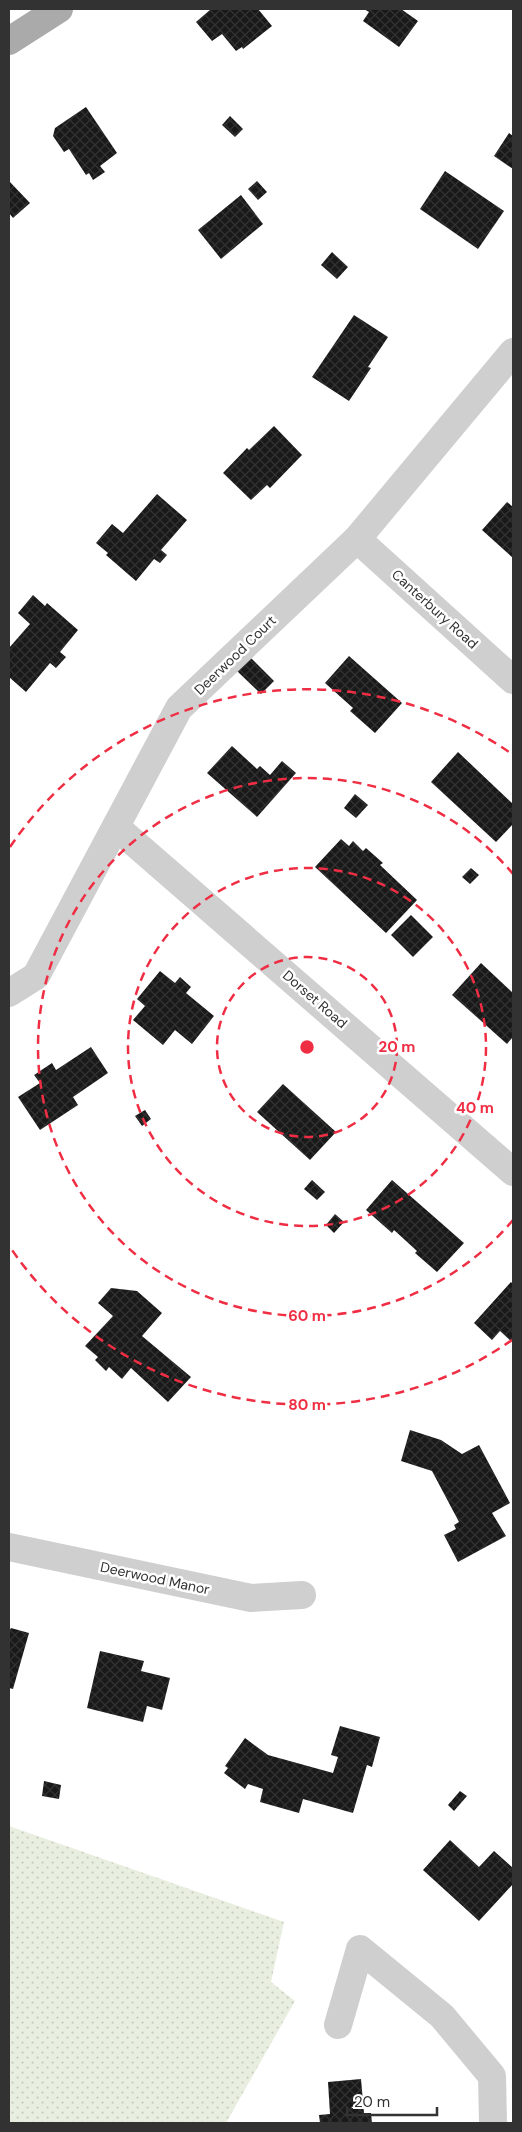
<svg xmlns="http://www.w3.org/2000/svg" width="522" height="2132" font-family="'DM Sans',sans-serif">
<defs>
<pattern id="park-dots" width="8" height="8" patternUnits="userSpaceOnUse" patternTransform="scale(1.25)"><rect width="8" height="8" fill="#e9efe0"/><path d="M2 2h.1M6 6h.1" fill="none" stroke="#c8cdc1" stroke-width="1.8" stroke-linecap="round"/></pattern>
<pattern id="building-cross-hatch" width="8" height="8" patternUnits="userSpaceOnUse" patternTransform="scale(1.25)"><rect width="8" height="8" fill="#191919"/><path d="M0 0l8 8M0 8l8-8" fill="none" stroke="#323232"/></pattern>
</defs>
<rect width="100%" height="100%" fill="#fff"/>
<polygon fill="url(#park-dots)" points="9,1826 284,1922 271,1982 295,2001 226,2123 9,2123"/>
<g fill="url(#building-cross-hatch)">
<polygon points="211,9 258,9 272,26 243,49 242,47 236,51 222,34 212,41 196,22"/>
<polygon points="364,9 401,9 418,21 399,47 363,21 369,12"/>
<polygon points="86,107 117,153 100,166 105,172 93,180 89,173 86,175 69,149 64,152 53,136 55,128"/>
<polygon points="230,116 243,129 235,137 222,125"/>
<polygon points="509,133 513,136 513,169 494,156"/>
<polygon points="445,171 504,211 478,249 420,209"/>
<polygon points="9,181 30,203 13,218 9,213"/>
<polygon points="257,181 267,192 258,200 248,189"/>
<polygon points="241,195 263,224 221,259 198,230"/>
<polygon points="332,252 348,267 337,279 321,265"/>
<polygon points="354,315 388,337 368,367 371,368 349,401 312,377"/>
<polygon points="274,426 302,455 270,488 267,485 251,500 223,473 247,448 249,450"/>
<polygon points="157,494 187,520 161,550 167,555 160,563 154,559 136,581 106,555 108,553 96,543 112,524 123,533"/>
<polygon points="507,502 513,507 513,558 482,530"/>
<polygon points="33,595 45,606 47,603 78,630 60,652 66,657 56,668 50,663 26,692 9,677 9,648 30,624 18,613"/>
<polygon points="349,656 402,703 375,733 350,711 353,708 325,683"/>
<polygon points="250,657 274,681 261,694 237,671"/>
<polygon points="232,746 257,769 260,766 270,775 282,761 296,773 257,817 207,773"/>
<polygon points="458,752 513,804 513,824 496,842 431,782"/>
<polygon points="355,794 368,805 356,818 344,808"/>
<polygon points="341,839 349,846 353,841 363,851 366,848 383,863 380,865 417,900 386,933 315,867"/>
<polygon points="471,868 479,875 470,884 462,877"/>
<polygon points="411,915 433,937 413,957 391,935"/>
<polygon points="481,963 513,993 513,1037 507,1044 452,995"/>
<polygon points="160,971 175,983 180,977 191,987 186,993 214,1016 192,1044 175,1030 163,1045 133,1020 145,1006 137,999"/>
<polygon points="91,1047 108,1073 73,1097 78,1105 40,1130 18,1097 40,1083 34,1075 52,1063 56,1070"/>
<polygon points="283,1084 336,1132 310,1160 257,1112"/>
<polygon points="145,1110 151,1119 142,1126 135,1116"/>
<polygon points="312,1180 325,1192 317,1200 304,1189"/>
<polygon points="392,1180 464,1243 437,1272 415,1253 417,1251 394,1230 392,1233 366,1210"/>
<polygon points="335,1214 344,1222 334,1233 326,1225"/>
<polygon points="511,1282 513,1284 513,1343 500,1331 492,1340 474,1323"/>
<polygon points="111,1288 137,1291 162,1313 142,1336 191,1377 168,1402 131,1368 122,1379 109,1367 106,1371 95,1360 98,1357 85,1346 113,1316 98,1303"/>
<polygon points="410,1430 441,1440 462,1454 479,1445 510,1503 492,1513 506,1536 458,1562 444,1535 456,1529 454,1525 459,1522 432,1471 401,1461"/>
<polygon points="11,1628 29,1633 13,1689 9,1688 9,1631"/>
<polygon points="100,1651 144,1661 141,1671 170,1678 162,1710 147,1706 143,1722 87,1708"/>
<polygon points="340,1726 380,1737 372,1767 367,1765 353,1813 303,1799 299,1813 260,1802 263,1789 248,1784 245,1789 224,1773 228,1768 225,1766 245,1738 268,1755 333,1773 338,1757 331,1755"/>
<polygon points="44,1781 61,1785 59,1799 42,1796"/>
<polygon points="460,1791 467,1796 454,1811 448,1805"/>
<polygon points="450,1840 479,1867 494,1851 513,1868 513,1884 479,1921 423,1870"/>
<polygon points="361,2079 364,2113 371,2113 372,2123 320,2123 319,2115 330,2114 328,2082"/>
</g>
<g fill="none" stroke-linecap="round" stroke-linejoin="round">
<g stroke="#cfcfcf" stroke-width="28">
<polyline points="357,539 513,680"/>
<polyline points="116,827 513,1172"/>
<polyline points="9,993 36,976 179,708 357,539 513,352"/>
<polyline points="9,1547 251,1598 302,1595"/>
<polyline points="338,2025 360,1949 442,2016 492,2076 493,2123"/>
</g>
<polyline stroke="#aaa" stroke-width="28" points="9,41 59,9"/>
</g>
<g fill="none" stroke="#ef2e44" stroke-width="2.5" stroke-dasharray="9 6">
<circle cx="307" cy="1047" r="90"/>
<circle cx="307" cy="1047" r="179"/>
<path d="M513 1220A269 269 0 1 1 513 874"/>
<path d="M512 1340A358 358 0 0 1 10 1247M10 847A358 358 0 0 1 512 754"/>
</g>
<g text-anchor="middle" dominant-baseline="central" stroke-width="5" stroke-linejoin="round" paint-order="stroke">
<g font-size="14" fill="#323232" stroke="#fff">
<text transform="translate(435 609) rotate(42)">Canterbury Road</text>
<text transform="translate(235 655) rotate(-44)">Deerwood Court</text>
<text transform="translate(315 999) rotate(41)">Dorset Road</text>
<text transform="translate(155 1578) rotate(12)">Deerwood Manor</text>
</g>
</g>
<circle cx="307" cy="1047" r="8" fill="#ef2e44" stroke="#fff" stroke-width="2.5"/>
<g font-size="15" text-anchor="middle" font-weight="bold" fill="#ef2e44" stroke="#fff" stroke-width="5" stroke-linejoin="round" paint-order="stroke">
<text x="397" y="1052">20 m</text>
<text x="475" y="1113">40 m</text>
<text x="307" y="1321">60 m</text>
<text x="307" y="1410">80 m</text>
</g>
<rect width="522" height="2132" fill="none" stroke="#323232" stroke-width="20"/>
<path d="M347 2107v8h90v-8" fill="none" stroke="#323232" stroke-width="2.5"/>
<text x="354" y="2107" font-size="15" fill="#323232" stroke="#ffffff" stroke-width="4" paint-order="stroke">20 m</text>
</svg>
